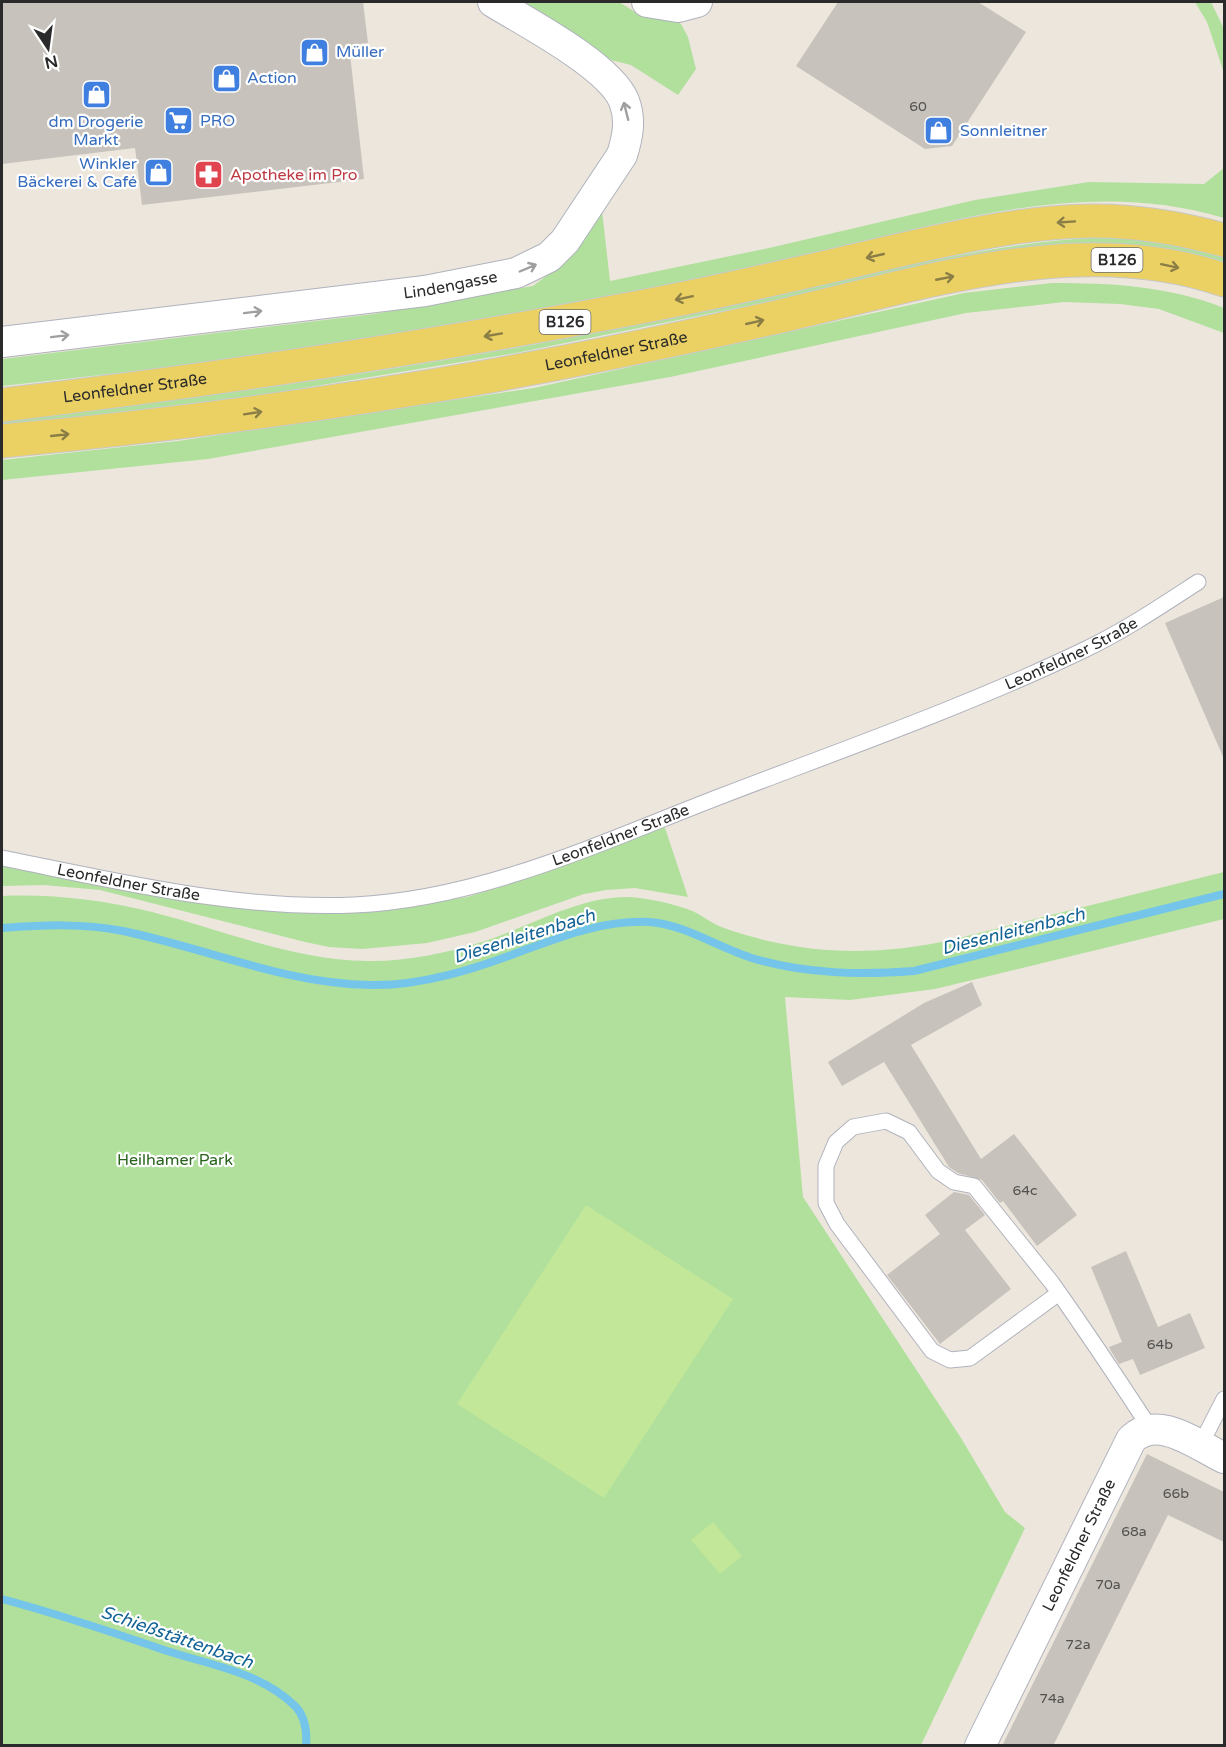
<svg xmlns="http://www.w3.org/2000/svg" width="1226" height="1747" font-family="'Varela Round',sans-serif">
<rect width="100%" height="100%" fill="#ece6dd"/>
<g fill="#b0e09c">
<polygon points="523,2 619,2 643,17 670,18 681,24 688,37 696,69 678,95 631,65 611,60"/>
<polygon points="1195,2 1211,2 1224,29 1224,73 1207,22"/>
<path d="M 1224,168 L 1224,218 C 1091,177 951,221 820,252 C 733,272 645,290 557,307 C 374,342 187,366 2,386 L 2,359 L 374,314 L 533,286 L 566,261 L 602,211 L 610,281 L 769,248 L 975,200 L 1089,182 L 1204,184 Z"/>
<path d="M 1111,237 C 1149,240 1188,245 1224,257 L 1224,262 C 1163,245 1104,241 1041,246 L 516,353 L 261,395 L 2,426 L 2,420 C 221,397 439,365 656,321 C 722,307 789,292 855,277 C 940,258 1024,240 1111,237 Z"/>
<path d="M 1052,283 C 1111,283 1169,286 1224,308 L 1224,333 L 1159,309 L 1120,304 L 1064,302 L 966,313 L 670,377 L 208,459 L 2,480 L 2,460 L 178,441 L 534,388 L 964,293 Z"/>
<polygon points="664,825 688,897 635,888 606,890 584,894 475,932 427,943 362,949 329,947 305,942 100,890 44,885 2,886 2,863 310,912 334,913 379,910 467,897 507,885"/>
<path d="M 1224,872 L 1224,919 L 935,989 L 850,1000 L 785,997 L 803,1197 L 961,1438 L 1005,1512 L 1025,1528 L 921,1745 L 2,1746 L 2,896 C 52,894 103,900 152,912 C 223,930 292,960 367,961 C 404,962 447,953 482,942 C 529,927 577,897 627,897 C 648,898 670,903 690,910 C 702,915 712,924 724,928 C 801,955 873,957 951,940 Z"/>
</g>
<g fill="#c2e798">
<polygon points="586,1205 733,1299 604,1498 457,1404"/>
<polygon points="713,1522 742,1556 720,1574 691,1540"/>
</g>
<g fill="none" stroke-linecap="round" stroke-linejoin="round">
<g stroke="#74c5e9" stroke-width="8">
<path d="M 2,928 C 42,925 83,923 123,931 C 206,948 285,984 371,985 C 422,986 474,969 522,951 C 563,936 604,920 649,922 C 684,924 721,949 755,959 C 807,974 860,975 914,971 L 1224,894"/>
<path d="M 2,1599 C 58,1614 112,1632 167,1651 C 211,1665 263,1673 296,1707 C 305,1717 307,1733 306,1746"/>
</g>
</g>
<g fill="#c7c3bc">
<polygon points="2,2 363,2 368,43 349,45 364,179 142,205 135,148 2,164"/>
<polygon points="838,2 978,2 1026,32 952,146 925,149 796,66"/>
<polygon points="1224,597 1224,759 1165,623"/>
<polygon points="972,982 982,1005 911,1045 981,1159 1014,1134 1077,1215 1037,1246 1003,1201 1000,1203 982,1180 958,1173 949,1167 884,1062 842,1086 828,1062 924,1003"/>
<polygon points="954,1192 969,1195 985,1215 965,1230 1011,1289 940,1344 887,1275 940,1234 925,1215"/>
<polygon points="1126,1251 1158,1327 1190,1313 1205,1348 1140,1375 1133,1359 1119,1364 1111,1351 1109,1347 1122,1342 1091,1267"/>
<polygon points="1147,1454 1224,1492 1224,1542 1168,1515 1053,1746 1002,1746"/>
</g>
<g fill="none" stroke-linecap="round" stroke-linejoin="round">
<defs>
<g id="service">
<path id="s1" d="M 2,858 C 117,881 235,910 354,905 C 483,899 604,841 724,795 C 844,749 967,706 1084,650 C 1124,631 1161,606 1198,582"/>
<path d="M 1059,1293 L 970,1358 L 950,1360 L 932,1351 L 837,1224 L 826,1203 L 826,1166 L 836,1142 L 853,1127 L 886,1121 L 909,1132 L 938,1171 L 954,1182 L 974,1186 L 1052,1283 C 1086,1331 1118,1379 1150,1428"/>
<polyline points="1200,1446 1224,1399"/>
</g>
<g id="minor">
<polyline points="647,2 678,7 697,2"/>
<path id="s2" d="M 2,342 L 425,291 L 516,273 L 549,257 L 565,241 L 622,155 C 628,136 631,119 624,101 C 610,66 526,22 493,2"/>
<path id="s3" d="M 980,1746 L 1131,1440 C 1157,1413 1197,1445 1224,1458"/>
</g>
<g id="primary">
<path id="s4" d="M 2,405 C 213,380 421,349 630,309 C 712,294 793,275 874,256 C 944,240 1017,222 1089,221 C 1135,220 1180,228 1224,240"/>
<path id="s5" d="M 2,441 C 167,426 332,404 496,375 C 590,358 684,338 777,317 C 921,284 1079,230 1224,280"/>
</g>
</defs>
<use href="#service" stroke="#b0b2bd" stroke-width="17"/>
<use href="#minor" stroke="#b0b2bd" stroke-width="32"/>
<use href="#primary" stroke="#c8c8c8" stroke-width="35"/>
<use href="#service" stroke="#fff" stroke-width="15"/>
<use href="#minor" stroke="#fff" stroke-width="30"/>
<use href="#primary" stroke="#ebd163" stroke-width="33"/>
</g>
<defs><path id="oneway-shaft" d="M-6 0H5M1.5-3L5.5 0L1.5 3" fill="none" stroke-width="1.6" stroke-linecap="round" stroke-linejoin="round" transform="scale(1.5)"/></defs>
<g stroke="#9f9f9f">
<use href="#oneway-shaft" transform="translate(626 111) rotate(-104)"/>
<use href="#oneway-shaft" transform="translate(528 268) rotate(-23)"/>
<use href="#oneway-shaft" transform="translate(253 312) rotate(-7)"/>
<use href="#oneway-shaft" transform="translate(60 336) rotate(-7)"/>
</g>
<g stroke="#8a7e46">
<use href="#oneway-shaft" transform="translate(1066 222) rotate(176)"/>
<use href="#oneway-shaft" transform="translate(875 256) rotate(167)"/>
<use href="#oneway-shaft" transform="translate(1170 266) rotate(12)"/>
<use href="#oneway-shaft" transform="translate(945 278) rotate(-11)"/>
<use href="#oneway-shaft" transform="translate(684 298) rotate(168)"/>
<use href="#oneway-shaft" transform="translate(755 322) rotate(-13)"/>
<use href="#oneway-shaft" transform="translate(493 335) rotate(170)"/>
<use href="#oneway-shaft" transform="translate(253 413) rotate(-9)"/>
<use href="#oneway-shaft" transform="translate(60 435) rotate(-6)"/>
</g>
<defs>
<symbol id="shop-square" viewBox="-11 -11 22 22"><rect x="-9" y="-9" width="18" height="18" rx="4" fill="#3f7fe0" stroke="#fff"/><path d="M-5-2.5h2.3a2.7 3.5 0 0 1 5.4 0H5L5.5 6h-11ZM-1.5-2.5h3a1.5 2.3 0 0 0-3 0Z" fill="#fff"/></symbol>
<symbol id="supermarket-square" viewBox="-11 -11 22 22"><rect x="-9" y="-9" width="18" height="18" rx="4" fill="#3f7fe0" stroke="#fff"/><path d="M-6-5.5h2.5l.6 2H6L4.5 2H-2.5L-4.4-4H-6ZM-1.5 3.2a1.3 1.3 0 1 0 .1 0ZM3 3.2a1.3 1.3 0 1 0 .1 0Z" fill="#fff"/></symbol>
<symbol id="pharmacy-square" viewBox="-11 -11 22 22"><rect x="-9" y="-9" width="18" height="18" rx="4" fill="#e0444e" stroke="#fff"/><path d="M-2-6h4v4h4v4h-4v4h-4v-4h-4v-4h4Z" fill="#fff"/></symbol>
</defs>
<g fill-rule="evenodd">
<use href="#shop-square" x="298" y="36" width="33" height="33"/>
<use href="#shop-square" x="210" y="62" width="33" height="33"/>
<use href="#shop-square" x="80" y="78" width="33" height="33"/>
<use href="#supermarket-square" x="162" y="104" width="33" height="33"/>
<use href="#shop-square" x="922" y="114" width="33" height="33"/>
<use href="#shop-square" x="142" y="156" width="33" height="33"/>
<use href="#pharmacy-square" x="192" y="158" width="33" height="33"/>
</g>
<g text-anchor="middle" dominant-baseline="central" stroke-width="4.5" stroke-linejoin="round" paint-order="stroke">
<g font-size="14" fill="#51504e">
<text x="918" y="106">60</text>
<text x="1025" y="1190">64c</text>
<text x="1160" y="1344">64b</text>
<text x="1176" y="1493">66b</text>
<text x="1134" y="1531">68a</text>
<text x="1108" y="1584">70a</text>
<text x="1078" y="1644">72a</text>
<text x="1052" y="1698">74a</text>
</g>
<g fill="#fff" stroke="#6a6a6a" stroke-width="1.5">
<rect x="1091.5" y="248" width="51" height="24" rx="4.5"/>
<rect x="539.5" y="310" width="51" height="24" rx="4.5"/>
</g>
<g font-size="15" font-weight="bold" fill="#2a2a2a">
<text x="1117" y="260">B126</text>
<text x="565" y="322">B126</text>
</g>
<g font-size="16" fill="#366cbe" stroke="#fff" text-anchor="start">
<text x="336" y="52">Müller</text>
<text x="247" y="78">Action</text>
<text x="200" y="121">PRO</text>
<text x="96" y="122" text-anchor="middle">dm Drogerie<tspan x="96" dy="18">Markt</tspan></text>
<text x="960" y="131">Sonnleitner</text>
<text x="137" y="164" text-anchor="end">Winkler<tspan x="137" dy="18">Bäckerei &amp; Café</tspan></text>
</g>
<g font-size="16" fill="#be3a42" stroke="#fff" text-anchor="start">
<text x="230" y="175">Apotheke im Pro</text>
</g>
<g font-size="16" fill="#2a2a2a" stroke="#fff">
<text stroke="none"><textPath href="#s2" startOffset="452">Lindengasse</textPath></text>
<text stroke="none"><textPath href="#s5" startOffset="621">Leonfeldner Straße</textPath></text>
<text stroke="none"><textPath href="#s4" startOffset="134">Leonfeldner Straße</textPath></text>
<text stroke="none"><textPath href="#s1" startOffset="1119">Leonfeldner Straße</textPath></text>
<text stroke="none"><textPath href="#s1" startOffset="633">Leonfeldner Straße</textPath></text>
<text stroke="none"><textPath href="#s1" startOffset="129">Leonfeldner Straße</textPath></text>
<text stroke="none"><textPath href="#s3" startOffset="224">Leonfeldner Straße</textPath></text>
</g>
<g font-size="16" fill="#29641d" stroke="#fff">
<text x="175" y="1160">Heilhamer Park</text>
</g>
<g font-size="18" font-style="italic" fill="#136396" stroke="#fff">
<text transform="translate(1013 931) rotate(-14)">Diesenleitenbach</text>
<text transform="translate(524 936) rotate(-17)">Diesenleitenbach</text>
<text transform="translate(177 1637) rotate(19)">Schießstättenbach</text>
</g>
</g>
<rect width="1226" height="1747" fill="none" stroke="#2a2a2a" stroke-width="6"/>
<g transform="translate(48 48) rotate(167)" stroke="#ffffff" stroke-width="4.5" paint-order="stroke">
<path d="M0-4.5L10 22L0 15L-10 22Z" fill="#2a2a2a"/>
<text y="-9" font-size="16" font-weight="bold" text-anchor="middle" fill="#2a2a2a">N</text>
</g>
</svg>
